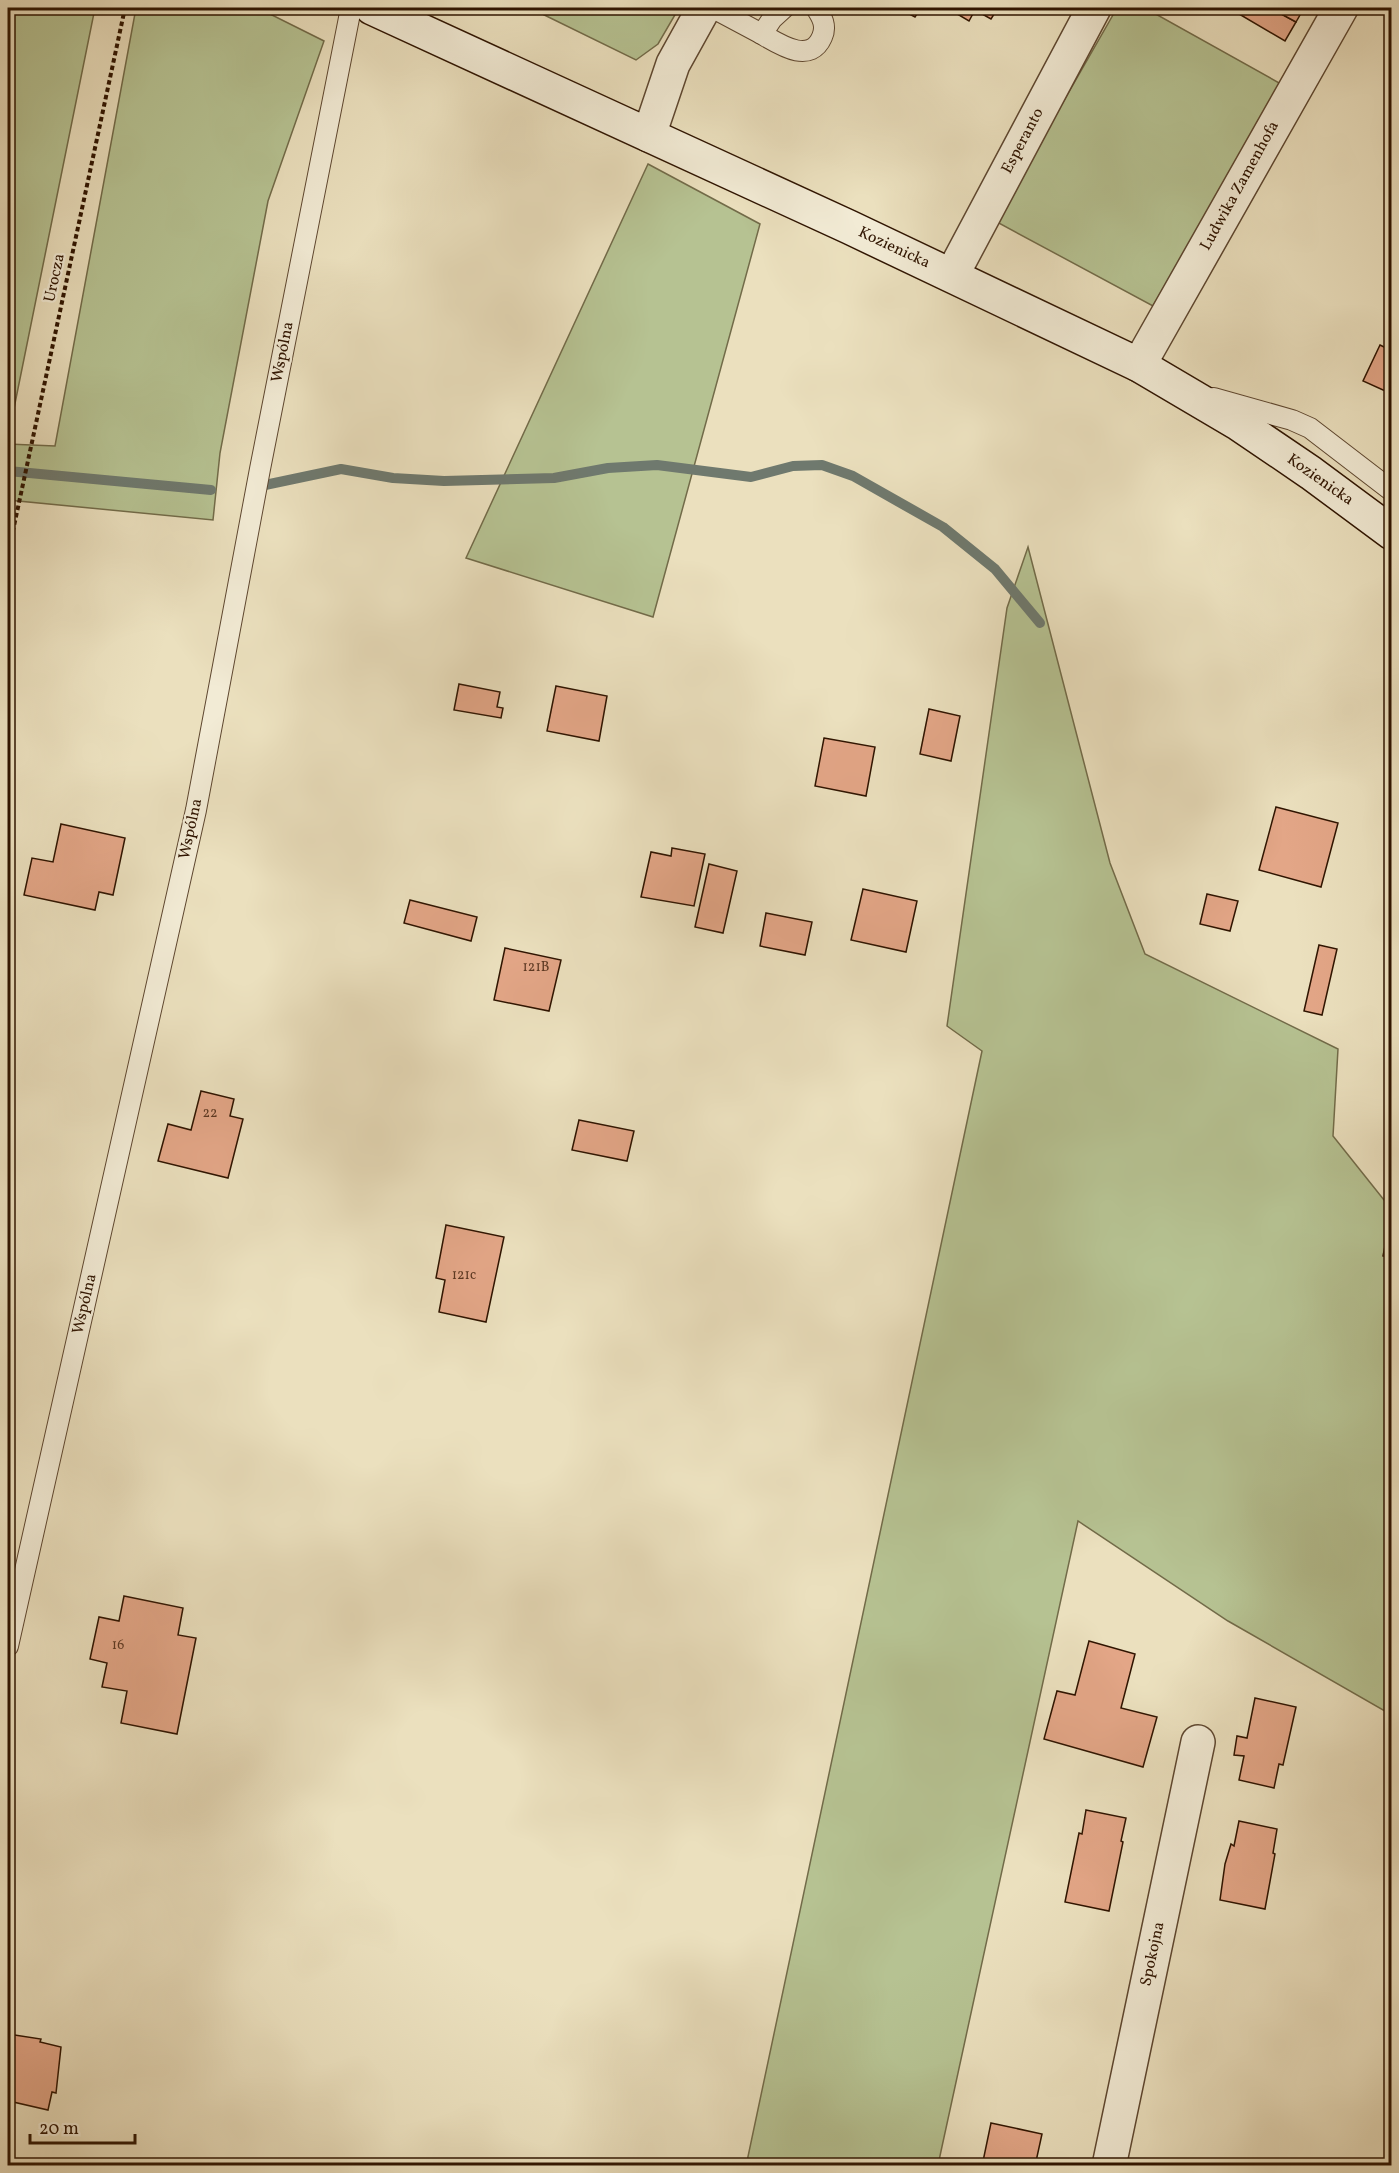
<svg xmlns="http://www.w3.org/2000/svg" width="1399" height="2173" font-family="Vollkorn,serif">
<rect width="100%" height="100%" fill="#ebe0be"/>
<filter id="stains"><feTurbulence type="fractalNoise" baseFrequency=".00333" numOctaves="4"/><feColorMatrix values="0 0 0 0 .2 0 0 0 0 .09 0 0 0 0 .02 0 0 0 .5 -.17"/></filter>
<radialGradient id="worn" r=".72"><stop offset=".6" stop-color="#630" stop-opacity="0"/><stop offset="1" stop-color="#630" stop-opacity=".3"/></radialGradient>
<g fill="#b6c292" stroke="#726b49" stroke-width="1.5">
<polygon points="8,8 95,8 8,438"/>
<polygon points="136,8 258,8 324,41 268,201 220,453 213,520 8,500 8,444 55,446"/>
<polygon points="530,8 679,8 658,44 636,60"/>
<polygon points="1117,8 1145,8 1281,84 1153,306 995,221"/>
<polygon points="648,164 760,224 653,617 466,558"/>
<polygon points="1028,547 1110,863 1145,954 1338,1049 1333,1136 1384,1200 1391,1200 1391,1723 1385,1711 1228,1621 1078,1521 938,2165 746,2166 982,1051 947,1026 1007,608"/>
</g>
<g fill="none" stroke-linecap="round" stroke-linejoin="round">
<g stroke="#6f796e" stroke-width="10">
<polyline points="8,471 211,490"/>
<polyline points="265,485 341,469 393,478 444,481 554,478 608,468 657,465 751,477 793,466 822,465 853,476 943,527 995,569 1040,623"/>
</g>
</g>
<g fill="#e3a687" stroke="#2f1400" stroke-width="1.5">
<polygon points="898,8 921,8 915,17"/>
<polygon points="947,8 998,8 991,19 975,10 969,21"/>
<polygon points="1243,8 1270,8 1296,22 1285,41 1239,14"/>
<polygon points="1270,8 1304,8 1296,22"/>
<polygon points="1380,345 1392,351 1392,394 1363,381"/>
<polygon points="459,684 500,692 497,707 503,708 501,718 454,710"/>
<polygon points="556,686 607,696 599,741 547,731"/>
<polygon points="929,709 960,716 951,761 920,754"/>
<polygon points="824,738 875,747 866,796 815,786"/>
<polygon points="1276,807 1338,823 1321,887 1259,870"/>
<polygon points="61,824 125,838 113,895 99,892 95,910 24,895 32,858 53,862"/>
<polygon points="672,848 705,854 694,906 641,897 651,852 671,856"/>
<polygon points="709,864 737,871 723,933 695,927"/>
<polygon points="863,889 917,901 906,952 851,940"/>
<polygon points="1207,894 1238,901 1230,931 1200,924"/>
<polygon points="410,900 477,917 471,941 404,923"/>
<polygon points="766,913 812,922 805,955 760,946"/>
<polygon points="1319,945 1337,949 1322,1015 1304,1011"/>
<polygon points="505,948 561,960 549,1011 494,1000"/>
<polygon points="201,1091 234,1099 230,1116 243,1119 228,1178 158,1161 168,1124 191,1130"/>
<polygon points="579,1120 634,1131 627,1161 572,1150"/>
<polygon points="1391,1216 1392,1216 1392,1258 1383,1256"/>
<polygon points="446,1225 504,1237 486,1322 439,1312 445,1280 436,1278"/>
<polygon points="124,1596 183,1608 178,1635 196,1638 177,1734 121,1723 127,1691 102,1687 107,1663 90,1659 99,1617 119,1621"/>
<polygon points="1089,1641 1135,1654 1121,1708 1157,1717 1143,1767 1044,1739 1057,1691 1075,1695"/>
<polygon points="1255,1698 1296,1707 1283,1765 1279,1764 1274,1788 1239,1780 1244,1756 1234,1755 1237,1736 1247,1738"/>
<polygon points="1086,1810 1126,1818 1121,1841 1123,1842 1109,1911 1065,1902 1079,1833 1082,1834"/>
<polygon points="1239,1821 1277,1829 1273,1853 1275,1854 1265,1909 1220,1900 1225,1864 1231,1844 1234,1846"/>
<polygon points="8,2034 41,2039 40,2042 61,2047 56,2093 52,2092 48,2110 13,2102 9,2125"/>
<polygon points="991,2123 1042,2134 1035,2166 982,2166"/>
</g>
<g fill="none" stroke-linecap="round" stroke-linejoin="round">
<defs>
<g id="service">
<path d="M 713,8 C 728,16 743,24 758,32 C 775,41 809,67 822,37 C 827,26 822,17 816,8"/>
<polyline points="762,34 772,19 784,8"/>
<polyline points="1214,398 1292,420 1310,428 1392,491"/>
<polyline points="8,1646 196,810 260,469 351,8"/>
</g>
<g id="minor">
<polyline points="649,135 673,64 704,8"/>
<polyline points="952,275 1094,8"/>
<polyline points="1139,365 1341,8"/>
<polyline points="1109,2166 1198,1742"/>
</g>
<polyline id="secondary" points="372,8 849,227 1139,365 1239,424 1311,473 1392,533"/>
</defs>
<use href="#service" stroke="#5e4730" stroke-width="22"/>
<use href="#minor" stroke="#5e4730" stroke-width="36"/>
<use href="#secondary" stroke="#2f1400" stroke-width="36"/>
<polyline stroke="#2f1400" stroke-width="4" stroke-dasharray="4.5 3" stroke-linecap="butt" points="8,554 125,8"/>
<use href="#service" stroke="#f2ebd5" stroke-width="20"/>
<use href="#minor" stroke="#f2ebd5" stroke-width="33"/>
<use href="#secondary" stroke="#f2ebd5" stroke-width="33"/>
</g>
<g text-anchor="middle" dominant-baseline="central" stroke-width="4.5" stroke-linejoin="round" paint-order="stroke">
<g font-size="14" fill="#5c3822">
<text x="536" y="967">121B</text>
<text x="210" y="1113">22</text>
<text x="464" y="1275">121c</text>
<text x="118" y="1645">16</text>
</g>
<g font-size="16" fill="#2f1400" stroke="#f2ebd5">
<text transform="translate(1023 141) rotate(-62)">Esperanto</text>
<text transform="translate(1240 186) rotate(-61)">Ludwika Zamenhofa</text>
<text transform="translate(894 248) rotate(25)">Kozienicka</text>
<text transform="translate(55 278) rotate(-78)">Urocza</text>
<text transform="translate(283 352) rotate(-79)">Wspólna</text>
<text transform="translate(1320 480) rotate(35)">Kozienicka</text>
<text transform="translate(191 829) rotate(-78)">Wspólna</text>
<text transform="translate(85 1304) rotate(-77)">Wspólna</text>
<text transform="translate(1153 1954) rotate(-78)">Spokojna</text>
</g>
</g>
<rect width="1399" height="2173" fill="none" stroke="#ebe0be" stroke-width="30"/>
<rect x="9" y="9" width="1381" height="2155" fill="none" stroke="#2f1400" stroke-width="3"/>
<rect x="15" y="15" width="1369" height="2143" fill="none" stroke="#2f1400" stroke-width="1.5"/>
<path d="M30 2134v9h105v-9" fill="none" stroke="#2f1400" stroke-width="3"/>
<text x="39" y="2134" font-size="18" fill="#2f1400" stroke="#f2ebd5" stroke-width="4.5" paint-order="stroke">20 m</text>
<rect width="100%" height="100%" filter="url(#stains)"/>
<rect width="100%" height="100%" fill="url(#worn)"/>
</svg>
